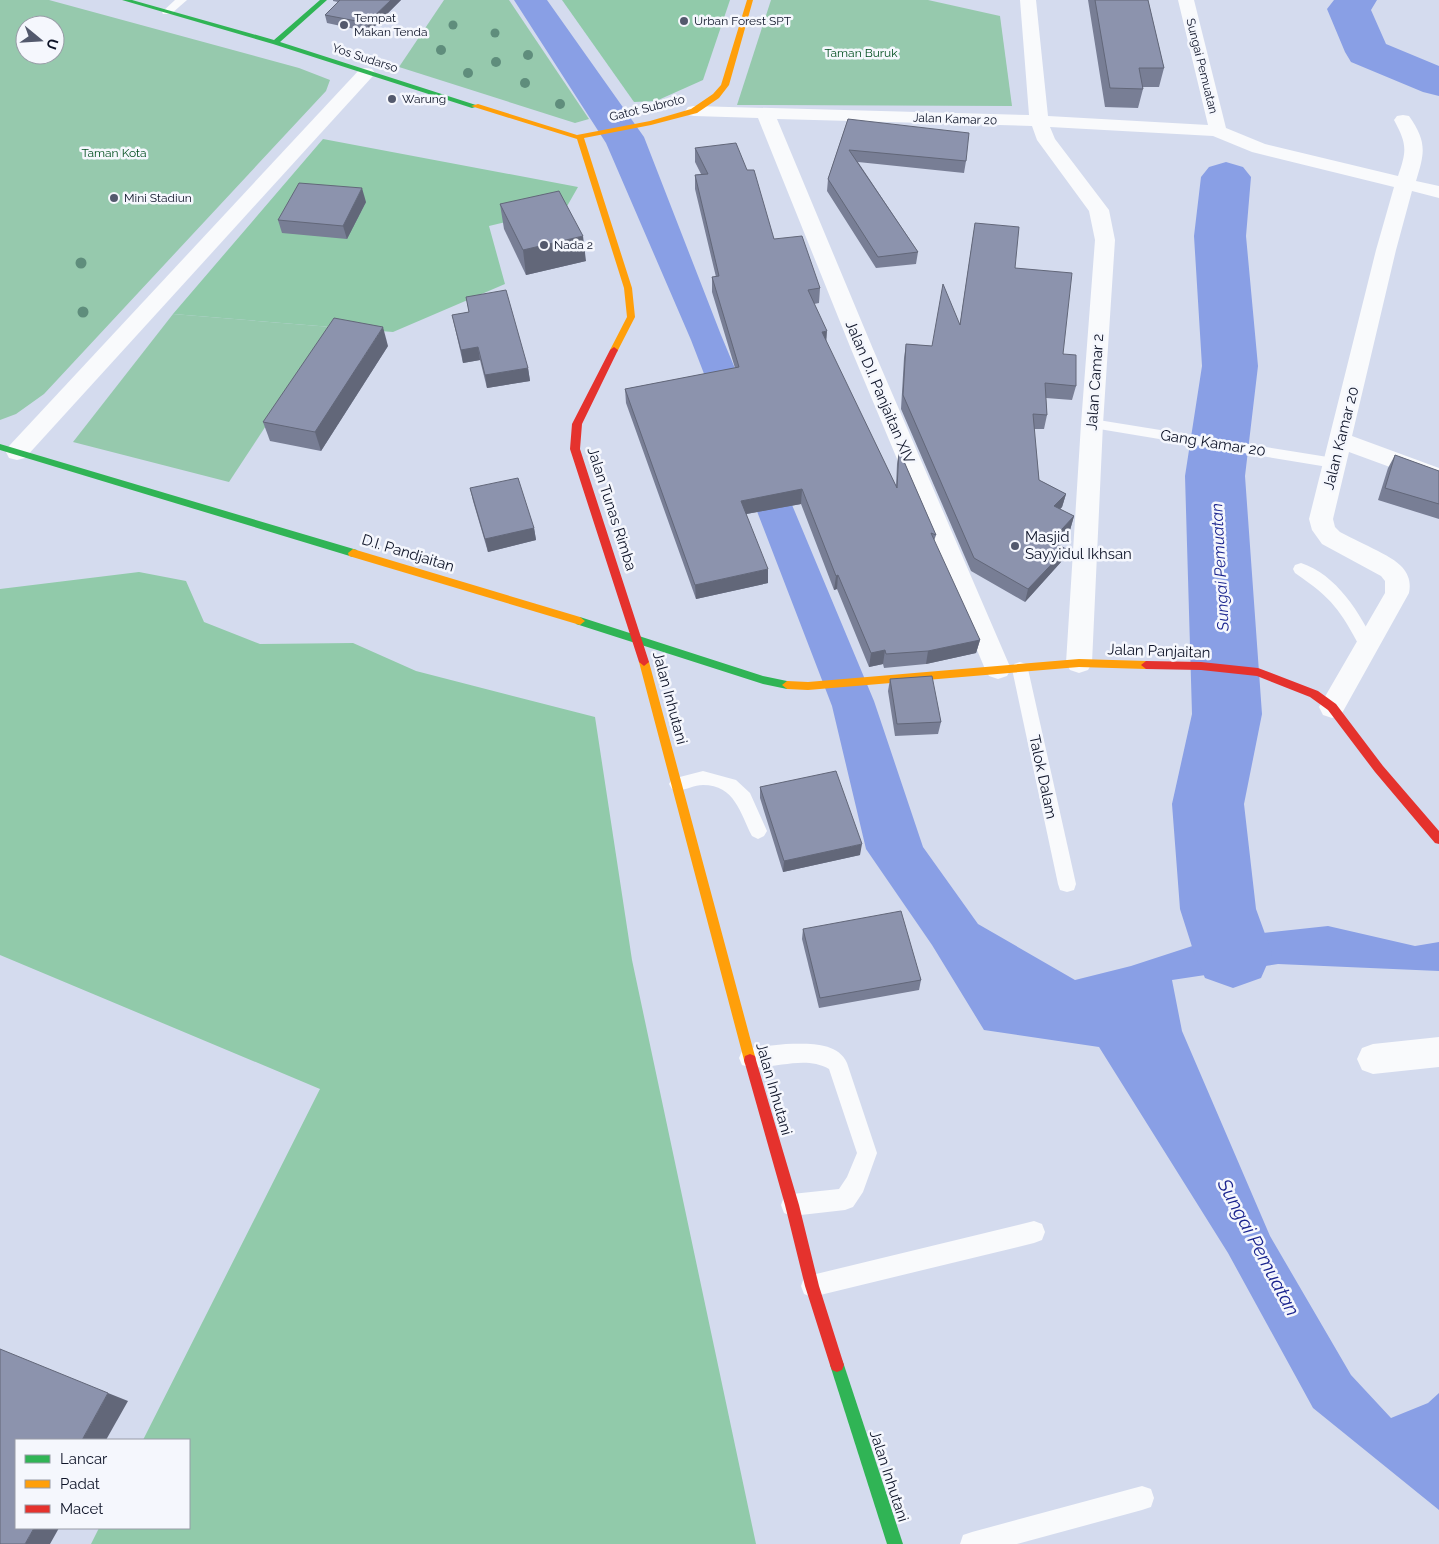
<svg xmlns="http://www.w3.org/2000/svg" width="1439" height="1544" font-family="Raleway,sans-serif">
<rect width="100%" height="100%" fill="#d4dbee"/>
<g fill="#96c9ad" fill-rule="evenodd">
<path d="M 0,0 L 49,0 L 299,68 L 330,80 L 326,91 L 44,394 L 16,414 L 0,420 ZM 25,25 L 55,25 L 55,55 L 25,55 Z"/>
<polygon points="444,0 509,0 589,119 575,123 399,67"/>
<polygon points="771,0 928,0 1000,16 1012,106 737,105"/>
<polygon points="173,314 331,327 229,482 73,442"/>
</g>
<g fill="#91caaa">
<polygon points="562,0 730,0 703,80 656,101 634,102"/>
<polygon points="323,139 578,187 566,208 489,226 505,284 393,332 173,314"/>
<polygon points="139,572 186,581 204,622 260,644 353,643 416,671 595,717 632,960 756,1544 91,1544 99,1528 189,1528 189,1440 143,1440 320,1089 0,955 0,589"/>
</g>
<polygon fill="#899fe5" points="514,0 547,0 644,137 721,335 874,701 923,847 978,924 1075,980 1131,966 1217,938 1328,926 1415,946 1439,942 1439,971 1278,964 1172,980 1182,1031 1270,1236 1351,1375 1391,1418 1428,1403 1439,1393 1439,1510 1313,1408 1228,1253 1099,1047 984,1030 932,945 866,849 832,706 691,340 606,143"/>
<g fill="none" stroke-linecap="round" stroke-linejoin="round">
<g fill="#899fe5" fill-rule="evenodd">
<polygon points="1334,0 1377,0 1371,10 1386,44 1439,66 1439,96 1423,92 1351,62 1345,52 1327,9"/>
<polygon points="1226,162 1243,167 1251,177 1246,236 1258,366 1245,476 1262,714 1244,804 1256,909 1272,953 1261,978 1233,988 1205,978 1194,953 1180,909 1172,804 1192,714 1185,476 1202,366 1194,236 1201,177 1209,167"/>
</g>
<g fill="#f9fafc" fill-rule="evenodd">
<polygon points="175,0 187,0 171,14 163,14 162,12"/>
<polygon points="1092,419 1334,458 1339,459 1341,463 1339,467 1334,468 1087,427 1085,424 1087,421"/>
<path d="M 1301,563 C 1336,574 1361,614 1375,645 L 1373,649 L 1367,651 L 1361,649 C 1340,610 1333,599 1295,573 L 1293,569 L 1295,565 Z"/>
<polygon points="1020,662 1026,664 1028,669 1076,884 1074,890 1067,892 1060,890 1058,884 1012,669 1014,664"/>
<path d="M 703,771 L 736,780 L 750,793 L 767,831 L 764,836 L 758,839 L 752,836 C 740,813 735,785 703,785 C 692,785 683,793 672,789 L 669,784 L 672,779 Z"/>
<path d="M 786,1044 C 806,1044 837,1041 847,1063 L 877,1153 L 863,1192 L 853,1207 L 845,1210 L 792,1216 L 784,1213 L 781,1205 L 784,1197 L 792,1194 L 839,1189 L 847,1177 L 857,1153 L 829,1069 C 801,1053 766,1074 742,1065 L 739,1058 L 742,1051 L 749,1048 Z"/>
<polygon points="1034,1221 1042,1224 1045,1232 1042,1240 1034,1243 812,1297 804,1294 801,1286 804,1278 812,1275"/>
<polygon points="1142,1486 1151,1489 1154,1498 1151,1507 1142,1510 1017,1544 960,1544 963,1535 972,1532"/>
</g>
<g fill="#f9fafc" fill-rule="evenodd">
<path d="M 1020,0 L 1036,0 L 1048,116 L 1208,125 L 1178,0 L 1194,0 L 1226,128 L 1265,144 L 1398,176 C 1407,150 1407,144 1394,120 L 1397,116 L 1403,115 L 1409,116 C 1427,142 1425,152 1416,181 L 1439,186 L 1439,198 L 1412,191 L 1396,250 L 1352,436 L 1439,468 L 1439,485 L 1349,452 L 1333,519 L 1335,527 L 1340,532 C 1354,540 1393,556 1402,567 C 1409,575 1411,583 1409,593 L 1341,715 L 1332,718 L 1323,715 L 1319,707 L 1385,593 L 1385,581 L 1381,576 L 1322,544 L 1312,530 L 1309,519 L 1376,250 L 1394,187 L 1252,152 L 1213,136 L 1050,127 L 1055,139 L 1109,210 L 1115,240 L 1103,424 L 1092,663 L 1088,670 L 1079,673 L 1070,670 L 1066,663 L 1081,424 L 1095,240 L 1089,211 L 1037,140 L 1032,126 L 777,119 L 873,349 L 1011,669 L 1007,676 L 998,679 L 989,676 L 985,669 L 851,349 L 758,118 L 694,116 L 688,115 L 685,111 L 688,107 L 694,106 L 1029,115 Z"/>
<polygon points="366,68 372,69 375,73 372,77 25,458 17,460 9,458 6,452 9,446 360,69"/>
<polygon points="1439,1037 1439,1067 1373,1074 1362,1070 1357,1059 1362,1048 1373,1044"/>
</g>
<g fill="#30b455" fill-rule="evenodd">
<polygon points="122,0 132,0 274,40 320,0 327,0 280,42 479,106 472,108 273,44"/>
<polygon points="0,444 357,550 358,553 353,557 0,450"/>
<polygon points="580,617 763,676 787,681 792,685 787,689 763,684 576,624 575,621 576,618"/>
<polygon points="837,1358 842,1360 844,1365 903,1544 887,1544 830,1365 832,1360"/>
</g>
<g fill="#ff9f0a" fill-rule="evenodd">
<polygon points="747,0 753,0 729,85 719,98 697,113 651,125 584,138 632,288 635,317 617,352 611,352 610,350 627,317 624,288 577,139 471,106 478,104 577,135 650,121 691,109 713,94 721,85"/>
<polygon points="353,549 580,617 585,621 580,625 349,556 348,553"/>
<polygon points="644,658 649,662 756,1060 755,1064 750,1066 745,1064 744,1060 639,662"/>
<polygon points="1079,659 1146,661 1151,665 1146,669 1079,667 808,690 787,689 782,685 787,681 808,682"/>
</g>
<g fill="#e5322d" fill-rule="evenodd">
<polygon points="614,347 618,350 582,424 580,449 649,662 644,666 639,662 570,449 572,424 610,350"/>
<polygon points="1146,661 1201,662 1258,668 1318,691 1336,704 1383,766 1439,831 1439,844 1435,843 1375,772 1328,710 1310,697 1257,676 1201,670 1146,669 1141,665"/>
<polygon points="750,1054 755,1056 756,1060 799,1205 819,1286 844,1365 842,1370 837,1372 832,1370 830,1365 805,1286 785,1205 744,1060 745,1056"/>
</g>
</g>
<g fill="#5f8d7c">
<circle cx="453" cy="25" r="4.5"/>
<circle cx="495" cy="33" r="4.5"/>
<circle cx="441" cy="50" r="5"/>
<circle cx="528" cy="55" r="5"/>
<circle cx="496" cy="62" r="5"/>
<circle cx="468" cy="73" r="5"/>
<circle cx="525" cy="83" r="5"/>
<circle cx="560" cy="104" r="5"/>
<circle cx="81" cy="263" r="5.5"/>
<circle cx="83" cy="312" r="5.5"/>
</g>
<g fill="#787e95">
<polygon points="333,0 401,0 369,32 327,23 325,15 338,2 333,1"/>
<polygon points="1088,0 1148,0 1164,68 1159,87 1143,87 1143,89 1138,108 1105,107"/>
<polygon points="848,119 966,161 964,173 858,162 918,252 916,264 876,268 827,191 828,179"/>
<polygon points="695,148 774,239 820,288 819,303 814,304 826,342 896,486 897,464 899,450 936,535 934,541 980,640 976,653 926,664 884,668 883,664 869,667 837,589 834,590 801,504 746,514 768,583 696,599 626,403 625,389 735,368 712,292 712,277 716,277 695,189 695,175 701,174 695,162"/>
<polygon points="366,202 347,239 282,233 278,220"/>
<polygon points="500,204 586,261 526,275 504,229"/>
<polygon points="975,223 1015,268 1063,354 1076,386 1072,400 1046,398 1047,415 1044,429 1034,429 1039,480 1066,494 1062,507 1060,509 1074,516 1070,530 1057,544 1061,562 1025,602 971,571 901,409 904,358 906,344 932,346 960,324"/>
<polygon points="466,297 528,368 530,381 487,388 480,360 463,363 452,315 469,312"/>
<polygon points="388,346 321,451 270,441 263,422"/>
<polygon points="1395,455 1439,471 1439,519 1378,500 1388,468"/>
<polygon points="470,488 534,528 536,540 488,552 473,501"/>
<polygon points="890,679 941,722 938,734 895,736 888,691"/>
<polygon points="760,787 860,855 783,872 760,798"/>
<polygon points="803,929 921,980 919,990 819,1008 802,939"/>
</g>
<g fill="#626779">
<polygon points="391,0 401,0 369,32 367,23"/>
<polygon points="362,188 366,202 347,239 343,226"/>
<polygon points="583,236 586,261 526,275 523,250"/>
<polygon points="383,327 388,346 321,451 315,432"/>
<polygon points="827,331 826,346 822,332"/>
<polygon points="478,347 480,360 463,363 461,350"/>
<polygon points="528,368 530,381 487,388 485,375"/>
<polygon points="802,489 801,504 741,515 741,501"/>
<polygon points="1066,494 1062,507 1050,520 1054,506"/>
<polygon points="1074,516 1070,530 1047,554 1051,541"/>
<polygon points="534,528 536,540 488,552 485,539"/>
<polygon points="1066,549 1061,562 1025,602 1028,589"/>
<polygon points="768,569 768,583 696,599 695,585"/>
<polygon points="838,575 837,589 834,590 836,576"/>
<polygon points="980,640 976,653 926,664 928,651"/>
<polygon points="885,650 883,664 869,667 871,653"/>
<polygon points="862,844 860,855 783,872 784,861"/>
<polygon points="108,1393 128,1401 106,1440 82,1440"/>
<polygon points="34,1528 59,1528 50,1544 25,1544"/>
</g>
<g fill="#8c93ad" stroke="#626779">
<polygon points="340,0 391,0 367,23 325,15"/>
<polygon points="1095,0 1148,0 1164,68 1139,68 1143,89 1110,88"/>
<polygon points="848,119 969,133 966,161 849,150 918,252 878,257 828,179"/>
<polygon points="736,143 747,170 754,170 774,239 802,236 820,288 808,290 827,331 822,332 897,488 899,450 936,535 931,533 980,640 928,651 886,654 885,650 871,653 838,575 836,576 802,489 741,501 768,569 695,585 625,389 739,367 712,277 719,276 695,175 708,174 695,148"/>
<polygon points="299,183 362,188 343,226 278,220"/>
<polygon points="559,191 583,236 523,250 500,204"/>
<polygon points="975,223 1019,227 1015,268 1072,273 1063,354 1076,355 1076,386 1045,383 1047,415 1033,414 1039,480 1066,494 1054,506 1074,516 1051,541 1066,549 1028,589 974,558 903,395 906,344 932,346 943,284 960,325"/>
<polygon points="506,290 528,368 485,375 478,347 461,350 452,315 469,312 466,297"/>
<polygon points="334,318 383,327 315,432 263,422"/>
<polygon points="1395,455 1439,471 1439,504 1385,488"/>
<polygon points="518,478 534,528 485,539 470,488"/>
<polygon points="932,676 941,722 897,724 890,679"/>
<polygon points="836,771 862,844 784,861 760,787"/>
<polygon points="901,911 921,980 820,998 803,929"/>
<polygon points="0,1349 108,1393 82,1440 16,1440 16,1528 34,1528 25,1544 0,1544"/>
</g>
<g fill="#53596d" stroke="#f5f7fd" stroke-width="2">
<circle cx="684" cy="21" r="5"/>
<circle cx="344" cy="25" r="5"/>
<circle cx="392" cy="99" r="5"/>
<circle cx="114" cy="198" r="5"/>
<circle cx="544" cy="245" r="5"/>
<circle cx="1015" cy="546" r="5"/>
</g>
<g text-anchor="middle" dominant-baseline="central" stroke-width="5" stroke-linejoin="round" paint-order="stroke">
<g font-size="12" fill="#0d1327" stroke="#f5f7fd" text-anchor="start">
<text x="354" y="18">Tempat<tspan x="354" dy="14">Makan Tenda</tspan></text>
<text x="694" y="21">Urban Forest SPT</text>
<text x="402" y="99">Warung</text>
<text x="124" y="198">Mini Stadiun</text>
<text x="554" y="245">Nada 2</text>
</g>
<g font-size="12" fill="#004e1e" stroke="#f5f7fd">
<text x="861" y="53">Taman Buruk</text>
<text x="114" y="153">Taman Kota</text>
</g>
<g font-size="12" fill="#0d1327" stroke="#f5f7fd">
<text transform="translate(365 58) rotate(18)">Yos Sudarso</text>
<text transform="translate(1202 66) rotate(76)">Sungai Pemuatan</text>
<text transform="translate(647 108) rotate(-14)">Gatot Subroto</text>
<text transform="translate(955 119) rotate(2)">Jalan Kamar 20</text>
</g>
<g font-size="15" fill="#0d1327" stroke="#f5f7fd">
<text transform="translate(1095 382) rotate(-86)">Jalan Camar 2</text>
<text transform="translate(880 392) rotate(67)">Jalan D.I. Panjaitan XIV</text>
<text transform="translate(1341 438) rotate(-76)">Jalan Kamar 20</text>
<text transform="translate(1213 443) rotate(9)">Gang Kamar 20</text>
<text transform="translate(612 509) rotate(72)">Jalan Tunas Rimba</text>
<text transform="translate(408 553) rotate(17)">D.I. Pandjaitan</text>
<text transform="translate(1159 651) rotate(2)">Jalan Panjaitan</text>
<text transform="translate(670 698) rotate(75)">Jalan Inhutani</text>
<text transform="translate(1043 777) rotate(78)">Talok Dalam</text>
<text transform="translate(774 1089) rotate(74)">Jalan Inhutani</text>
<text transform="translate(889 1476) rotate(72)">Jalan Inhutani</text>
</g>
<g font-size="15" fill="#0d1327" stroke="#f5f7fd" text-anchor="start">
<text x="1025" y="537">Masjid<tspan x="1025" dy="17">Sayyidul Ikhsan</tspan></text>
</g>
<g font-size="16" font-style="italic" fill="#19238e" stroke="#f5f7fd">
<text transform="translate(1220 567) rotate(-93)">Sungai Pemuatan</text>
</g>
<g font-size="19" font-style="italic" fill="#19238e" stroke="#f5f7fd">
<text transform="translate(1259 1247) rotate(62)">Sungai Pemuatan</text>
</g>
</g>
<rect x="15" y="1439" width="175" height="90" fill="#f5f7fd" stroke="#989ca7"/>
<rect x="25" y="1455" width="25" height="8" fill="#30b455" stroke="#989ca7"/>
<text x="60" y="1464" font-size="15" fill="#0d1327">Lancar</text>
<rect x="25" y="1480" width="25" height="8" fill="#ff9f0a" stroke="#989ca7"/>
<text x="60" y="1489" font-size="15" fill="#0d1327">Padat</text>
<rect x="25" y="1505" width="25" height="8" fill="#e5322d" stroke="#989ca7"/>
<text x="60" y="1514" font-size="15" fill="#0d1327">Macet</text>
<g transform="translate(40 40) rotate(108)"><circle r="24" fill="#f5f7fd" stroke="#989ca7"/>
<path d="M0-4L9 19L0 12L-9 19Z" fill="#53596d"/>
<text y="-8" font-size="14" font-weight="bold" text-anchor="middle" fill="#0d1327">U</text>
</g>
</svg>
